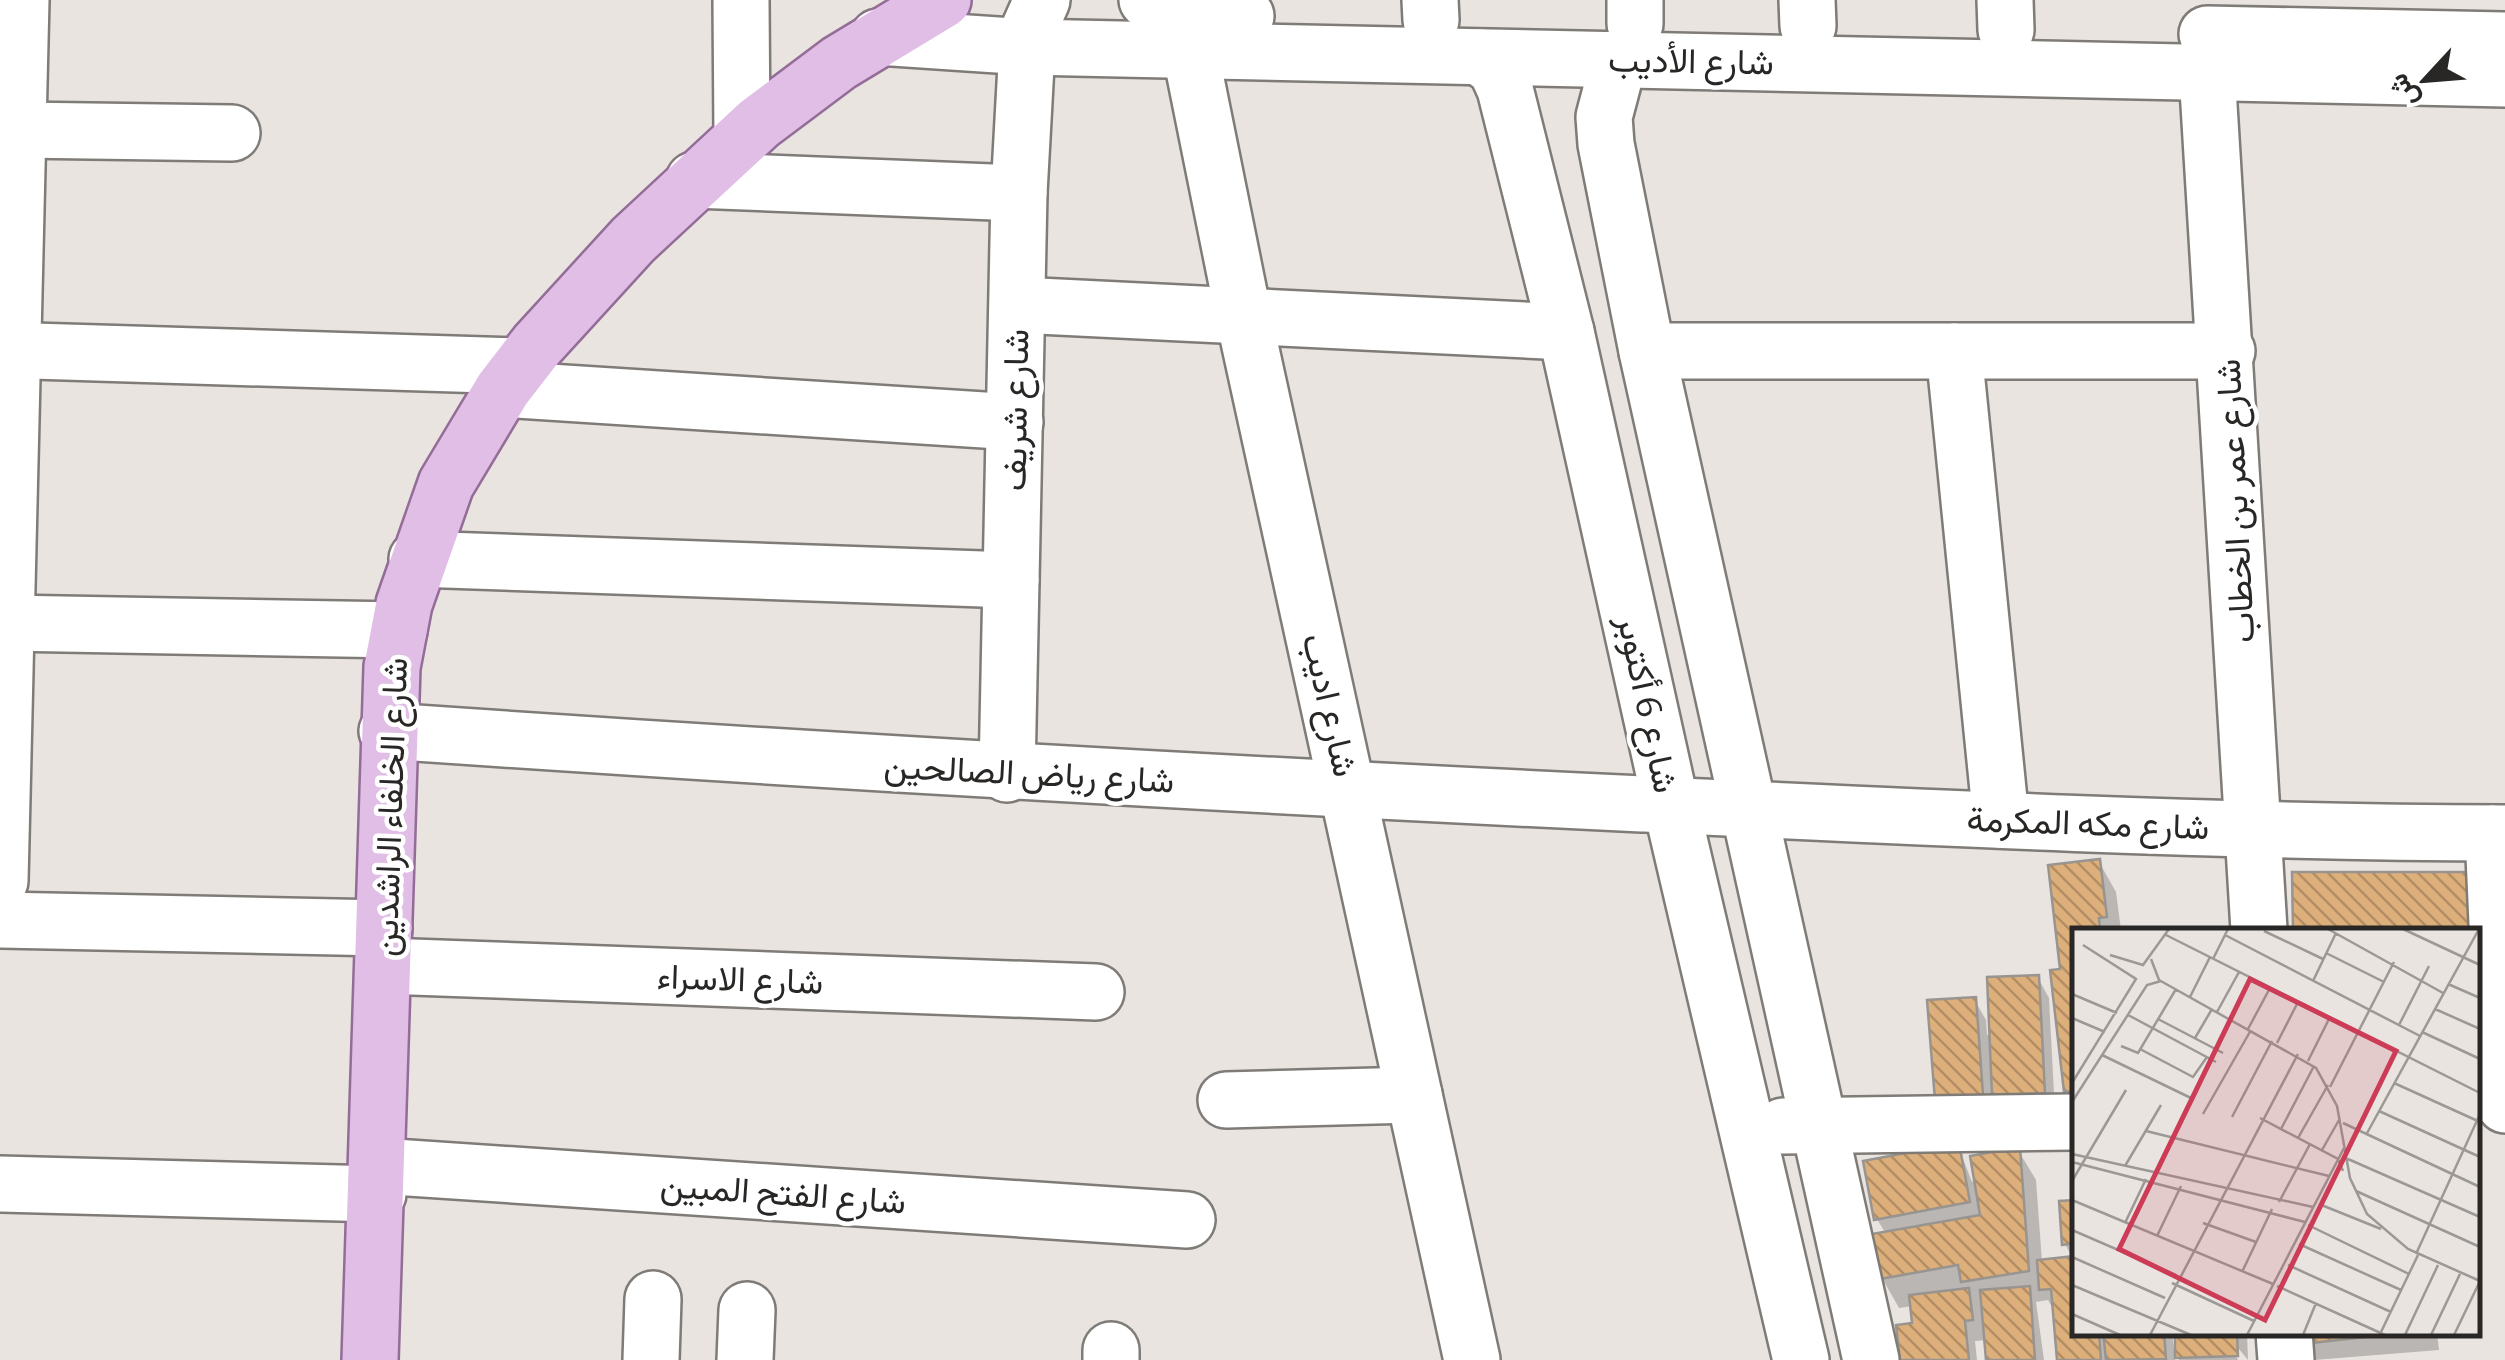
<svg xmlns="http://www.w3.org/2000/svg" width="2505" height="1360" font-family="Bitter,Vazirmatn,serif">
<defs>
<pattern id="building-back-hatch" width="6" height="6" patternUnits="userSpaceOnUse" patternTransform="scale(2.5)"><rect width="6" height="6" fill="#ddaf7b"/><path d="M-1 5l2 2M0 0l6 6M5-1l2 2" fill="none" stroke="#b38e65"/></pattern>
</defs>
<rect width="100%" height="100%" fill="#e9e4e0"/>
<g fill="#0003">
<polygon points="2099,862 2116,892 2121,930 2075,930 2075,1106 2067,1091 2063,971 2051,867"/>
<polygon points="2038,978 2049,998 2055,1113 2006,1115 1992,1090 1995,1129 1950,1133 1974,999 1986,1020 1987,1035 1992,1035"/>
<polygon points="1958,1146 1972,1182 2018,1150 2036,1180 2042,1262 2073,1259 2065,1244 2075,1202 2075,1332 2172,1332 2174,1349 2178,1348 2177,1332 2247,1332 2248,1360 2234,1343 2230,1346 2238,1360 2179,1360 2174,1350 2175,1360 2059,1360 2056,1314 2048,1300 2036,1302 2044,1360 1988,1360 1987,1340 1975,1341 1977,1360 1903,1360 1915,1326 1913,1306 1899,1308 1882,1278 1886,1234 1877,1219"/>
<polygon points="2304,1332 2437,1332 2439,1350 2314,1360"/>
</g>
<g fill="url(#building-back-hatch)" stroke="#989490" stroke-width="2.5">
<polygon points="2100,859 2107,917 2099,918 2100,930 2075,930 2075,1091 2064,1092 2050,970 2060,969 2048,865"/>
<polygon points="2292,872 2483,872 2478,930 2293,930"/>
<polygon points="2039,975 2045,1093 1992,1095 1987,977"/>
<polygon points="1976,997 1984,1109 1936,1113 1927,1000"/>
<polygon points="1959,1143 1970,1202 1874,1220 1863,1161"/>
<polygon points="2020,1147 2029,1271 1961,1282 1958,1265 1880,1279 1872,1234 1980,1215 1970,1156"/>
<polygon points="2075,1200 2075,1243 2062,1245 2059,1201"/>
<polygon points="2075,1256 2075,1332 2099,1332 2101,1360 2057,1360 2051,1289 2039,1290 2037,1260"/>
<polygon points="2030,1286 2035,1360 1986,1360 1980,1290"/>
<polygon points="1969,1288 1973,1320 1965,1321 1969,1360 1900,1360 1896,1325 1912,1323 1909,1295"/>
<polygon points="2103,1332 2164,1332 2166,1359 2106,1360"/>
<polygon points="2175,1332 2237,1332 2238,1356 2175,1358"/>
<polygon points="2301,1332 2410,1332 2302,1344"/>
</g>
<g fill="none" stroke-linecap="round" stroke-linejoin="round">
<defs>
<g id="minor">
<polyline points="741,0 742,138"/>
<polyline points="1147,0 1189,15 1246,16"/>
<polyline points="1430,0 1431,20"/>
<polyline points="1635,0 1635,24"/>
<polyline points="1807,0 1808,26"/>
<polyline points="2005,0 2006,30"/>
<polyline points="2207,34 2505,40"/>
<polyline points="878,37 1027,47 2505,79"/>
<polyline points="1190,50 1244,318 1472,1360"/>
<polyline points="1480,57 1496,69 1505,89 1566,332 1671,805 1801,1360"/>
<polyline points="1619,60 1604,117 1606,144 1647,351 1871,1360"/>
<polyline points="2207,72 2259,930"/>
<polyline points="19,130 232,133"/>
<polyline points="694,180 1019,193"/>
<polyline points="1018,305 1566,332"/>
<polyline points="0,350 520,366"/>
<polyline points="1647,351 2227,351"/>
<polyline points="1954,351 2001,820"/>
<polyline points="503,389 1015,422"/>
<polyline points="417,559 1011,580"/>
<polyline points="7,623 399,630"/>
<path d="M 387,731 C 806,760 1224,784 1642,804 C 1930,818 2217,832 2505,833"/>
<polyline points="1007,774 1019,193 1027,47 1030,27 1042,0"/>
<polyline points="2493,833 2505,1105"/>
<polyline points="0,881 21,0"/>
<polyline points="0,920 384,928"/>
<polyline points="384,966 1096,992"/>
<polyline points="1226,1100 1414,1095"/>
<polyline points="1783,1126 2075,1122"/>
<polyline points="379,1166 1187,1220"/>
<polyline points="0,1184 378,1194"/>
<polyline points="2284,1332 2286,1360"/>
<polyline points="651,1360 653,1299"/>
<polyline points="745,1360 747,1310"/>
<polyline points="1111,1360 1111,1350"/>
</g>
<polyline id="major" points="370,1360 392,667 404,604 446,484 503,389 537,345 633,240 759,123 839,63 943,0"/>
</defs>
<use href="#minor" stroke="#7f7b77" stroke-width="60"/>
<use href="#major" stroke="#936d97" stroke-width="60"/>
<use href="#minor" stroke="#fff" stroke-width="55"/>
<use href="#major" stroke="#e0bee5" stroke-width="55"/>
</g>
<g text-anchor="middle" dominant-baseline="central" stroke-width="9" stroke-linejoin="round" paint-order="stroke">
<g font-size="35" fill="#282725" stroke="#fff">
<text transform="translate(1691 61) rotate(1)">شارع الأديب</text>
<text transform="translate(1015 410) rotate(-89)">شارع شريف</text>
<text transform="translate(2235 501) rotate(-93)">شارع عمر بن الخطاب</text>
<text transform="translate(1648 704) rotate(78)">شارع 6 أكتوبر</text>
<text transform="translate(1330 705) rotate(77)">شارع اديب</text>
<text transform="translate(1029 773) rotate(3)">شارع رياض الصالحين</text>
<text transform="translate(390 807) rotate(-88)">شارع الخلفاء الراشدين</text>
<text transform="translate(2088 823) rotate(2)">شارع مكه المكرمة</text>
<text transform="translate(740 979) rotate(2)">شارع الاسراء</text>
<text transform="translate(783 1193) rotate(4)">شارع الفتح المبين</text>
</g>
</g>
<g transform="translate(2072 928)">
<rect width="408" height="408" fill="#e9e4e0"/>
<path fill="none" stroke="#9c9895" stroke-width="2.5" d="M 256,1 L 371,65M 331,1 L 408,37M 192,3 L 251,31M 94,7 L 408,165M 153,7 L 348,108M 254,25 L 312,54M 38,27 L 71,37 L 97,1M 79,31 L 87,52 L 244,140 L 265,178 L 278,250 L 295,286 L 336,321 L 408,353M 141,31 L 156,1M 241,53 L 264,5M 376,56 L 408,70M 0,66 L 45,85M 118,69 L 138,29M 363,81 L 408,101M 145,84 L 167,44M 56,87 L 144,134M 0,90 L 33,104M 86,91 L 151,125M 327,97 L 357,38M 176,101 L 198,60M 350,104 L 408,131M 123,110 L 140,81M 205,115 L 226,74M 49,118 L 66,125 L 104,61M 68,121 L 121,149 L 135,129M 30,127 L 121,171M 236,133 L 257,91M 0,155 L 64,51 L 11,17M 322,155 L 408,194M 258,159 L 322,34M 0,174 L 75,57 L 89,53M 307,183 L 408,229M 131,186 L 179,102M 160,189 L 200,113M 188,190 L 266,231 L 271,243M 271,195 L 408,259M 209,201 L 242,138M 74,203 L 257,248M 294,207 L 407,1M 226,210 L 256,157M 250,222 L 267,192M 0,226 L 241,279M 276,231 L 408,289M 0,234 L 233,294M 53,238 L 89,177M 0,253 L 54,162M 284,263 L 408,319M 0,272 L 201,356M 207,274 L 238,216M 247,276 L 309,301M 53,295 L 74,251M 131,295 L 184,314M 236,297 L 337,346M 0,302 L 104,347M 85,308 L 109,258M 227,316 L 329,362M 344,326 L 408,186M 0,329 L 93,370M 216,337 L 319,384M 170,344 L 200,281M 100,355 L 182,393M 0,357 L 119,407M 205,358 L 313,407M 0,386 L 48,407M 309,404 L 346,327M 78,407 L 226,126M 175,407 L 272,220M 231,407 L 244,375M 333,407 L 366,337M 359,407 L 388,346M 382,407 L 408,353"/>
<path fill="#cc3c56" fill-opacity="0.15" stroke="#cc3c56" stroke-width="5" d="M 178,51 L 324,123 L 193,392 L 47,321 Z"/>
<rect width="408" height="408" fill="none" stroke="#282725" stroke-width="5"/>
</g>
<g transform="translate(2425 80) rotate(244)" stroke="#ffffff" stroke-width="8" paint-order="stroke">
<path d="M0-8L18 38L0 25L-18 38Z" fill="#282725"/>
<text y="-15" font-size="28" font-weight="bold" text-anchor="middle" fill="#282725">ش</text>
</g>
</svg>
